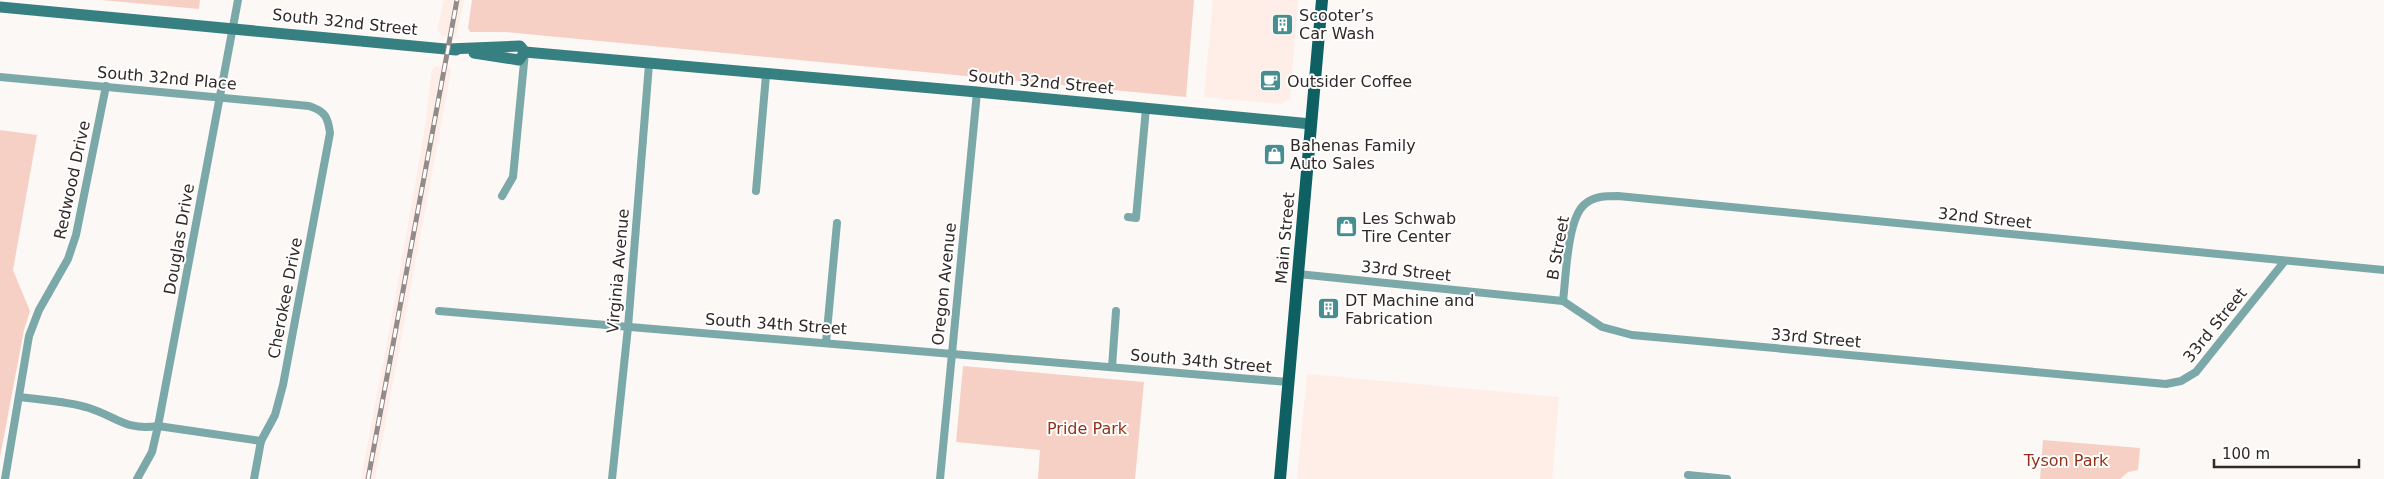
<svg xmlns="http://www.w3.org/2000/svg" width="2384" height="479" font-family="'DejaVu Sans',sans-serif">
<rect width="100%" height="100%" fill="#fcf8f6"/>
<g fill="#ffede8">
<polygon points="444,0 464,0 456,37 442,36 437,30"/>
<polygon points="1213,0 1298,0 1290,99 1281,104 1204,97"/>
<polygon points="438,66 450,67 451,71 375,479 361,479 394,305 426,121 431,73 434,67"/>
<polygon points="1307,374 1559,397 1552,479 1297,479"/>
</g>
<g fill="#f7d0c5">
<polygon points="101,0 200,0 199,9"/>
<polygon points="472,0 1194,0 1186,97 506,32 470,32 468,28"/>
<polygon points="0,130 37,135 13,270 30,311 24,330 0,457"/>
<polygon points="963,366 1144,382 1135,479 1038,479 1040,450 956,442"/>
<polygon points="2043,440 2140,448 2138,470 2128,472 2120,479 2040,479"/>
</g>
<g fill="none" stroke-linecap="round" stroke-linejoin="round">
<g stroke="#7ba8a8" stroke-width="8">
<path d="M 0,77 L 309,106 C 325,111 328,117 330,133 L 283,385 L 275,415 L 261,441 L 254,479"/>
<polyline points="756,191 766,75"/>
<polyline points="502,196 513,177 525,52"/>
<polyline points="1128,217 1136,218 1146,108"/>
<polyline points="1298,274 1563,301 1602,327 1632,335 2166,384 2181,381 2196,372 2284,262"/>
<path d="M 1563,301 C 1566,278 1567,218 1585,204 C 1594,196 1606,196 1618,196 L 2384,270"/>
<polyline points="439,311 1288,382"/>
<polyline points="826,342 837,223"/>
<polyline points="1112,367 1116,311"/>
<path d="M 20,397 C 42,400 68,401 89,408 C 117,417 126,431 158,426 L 261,441"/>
<polyline points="1688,475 1727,479"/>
<polyline points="5,479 29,336 39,310 68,259 76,235 106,86"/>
<polyline points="137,479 152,452 158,426 238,0"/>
<polyline points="612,479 628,327 649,64"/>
<polyline points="940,479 977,92"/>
</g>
<g stroke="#378081" stroke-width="11">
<polyline points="0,7 456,50"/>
<polyline points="448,49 520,46 525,52 977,92 1311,124"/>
<polyline points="474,53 519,60 525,52"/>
</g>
<polyline stroke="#0e6062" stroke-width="12" points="1280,479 1322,0"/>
<defs>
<polyline id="rail" points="368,479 457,0"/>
</defs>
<use href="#rail" stroke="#918b89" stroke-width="5"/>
<use href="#rail" stroke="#fff" stroke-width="3" stroke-dasharray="9" stroke-linecap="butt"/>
</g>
<defs>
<symbol id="building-square" viewBox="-11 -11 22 22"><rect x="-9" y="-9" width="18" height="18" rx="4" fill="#468e8f" stroke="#fff"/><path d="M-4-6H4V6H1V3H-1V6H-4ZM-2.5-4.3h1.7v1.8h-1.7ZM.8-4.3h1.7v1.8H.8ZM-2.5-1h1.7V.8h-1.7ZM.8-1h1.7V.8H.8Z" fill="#fff"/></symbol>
<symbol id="cafe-square" viewBox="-11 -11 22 22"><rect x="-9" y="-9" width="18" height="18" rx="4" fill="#468e8f" stroke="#fff"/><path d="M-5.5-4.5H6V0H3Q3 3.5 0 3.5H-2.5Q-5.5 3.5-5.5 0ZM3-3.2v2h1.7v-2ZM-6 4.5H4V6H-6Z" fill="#fff"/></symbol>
<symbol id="shop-square" viewBox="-11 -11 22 22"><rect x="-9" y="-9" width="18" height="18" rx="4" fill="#468e8f" stroke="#fff"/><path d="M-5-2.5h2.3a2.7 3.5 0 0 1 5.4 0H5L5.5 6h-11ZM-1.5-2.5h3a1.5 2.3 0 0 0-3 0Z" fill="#fff"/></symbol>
</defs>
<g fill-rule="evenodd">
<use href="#building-square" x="1270" y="12" width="25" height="25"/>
<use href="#cafe-square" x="1258" y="68" width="25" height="25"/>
<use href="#shop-square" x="1262" y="142" width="25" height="25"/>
<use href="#shop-square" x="1334" y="214" width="25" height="25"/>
<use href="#building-square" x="1316" y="296" width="25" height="25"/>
</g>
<g text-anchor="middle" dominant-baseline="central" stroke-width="4" stroke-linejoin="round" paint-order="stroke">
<g font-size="16" fill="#302927" stroke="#fff" text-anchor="start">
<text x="1299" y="15">Scooter’s<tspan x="1299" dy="18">Car Wash</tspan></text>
<text x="1287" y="81">Outsider Coffee</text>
<text x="1290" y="145">Bahenas Family<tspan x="1290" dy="18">Auto Sales</tspan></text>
<text x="1362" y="218">Les Schwab<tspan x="1362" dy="18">Tire Center</tspan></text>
<text x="1345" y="300">DT Machine and<tspan x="1345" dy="18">Fabrication</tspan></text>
</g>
<g font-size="16" fill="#302927" stroke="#fff">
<text transform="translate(345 22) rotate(6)">South 32nd Street</text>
<text transform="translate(167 78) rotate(5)">South 32nd Place</text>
<text transform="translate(1041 82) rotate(5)">South 32nd Street</text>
<text transform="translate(72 180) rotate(-78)">Redwood Drive</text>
<text transform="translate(1985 218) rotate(6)">32nd Street</text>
<text transform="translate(1285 238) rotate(-85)">Main Street</text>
<text transform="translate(179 239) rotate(-80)">Douglas Drive</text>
<text transform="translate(1558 248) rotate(-80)">B Street</text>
<text transform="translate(618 271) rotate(-85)">Virginia Avenue</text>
<text transform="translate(1406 271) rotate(6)">33rd Street</text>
<text transform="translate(944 284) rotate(-84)">Oregon Avenue</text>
<text transform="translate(285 298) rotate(-79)">Cherokee Drive</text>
<text transform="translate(776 324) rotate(4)">South 34th Street</text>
<text transform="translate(2215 325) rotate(-51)">33rd Street</text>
<text transform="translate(1816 338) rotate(5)">33rd Street</text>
<text transform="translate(1201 361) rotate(5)">South 34th Street</text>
</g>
<g font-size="16" fill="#933218" stroke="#fff">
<text x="1087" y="428">Pride Park</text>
<text x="2066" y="460">Tyson Park</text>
</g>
</g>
<path d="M2214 459v8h145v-8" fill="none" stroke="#302927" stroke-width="2.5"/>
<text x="2222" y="459" font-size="15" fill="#302927" stroke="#ffffff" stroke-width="4" paint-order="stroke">100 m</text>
</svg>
